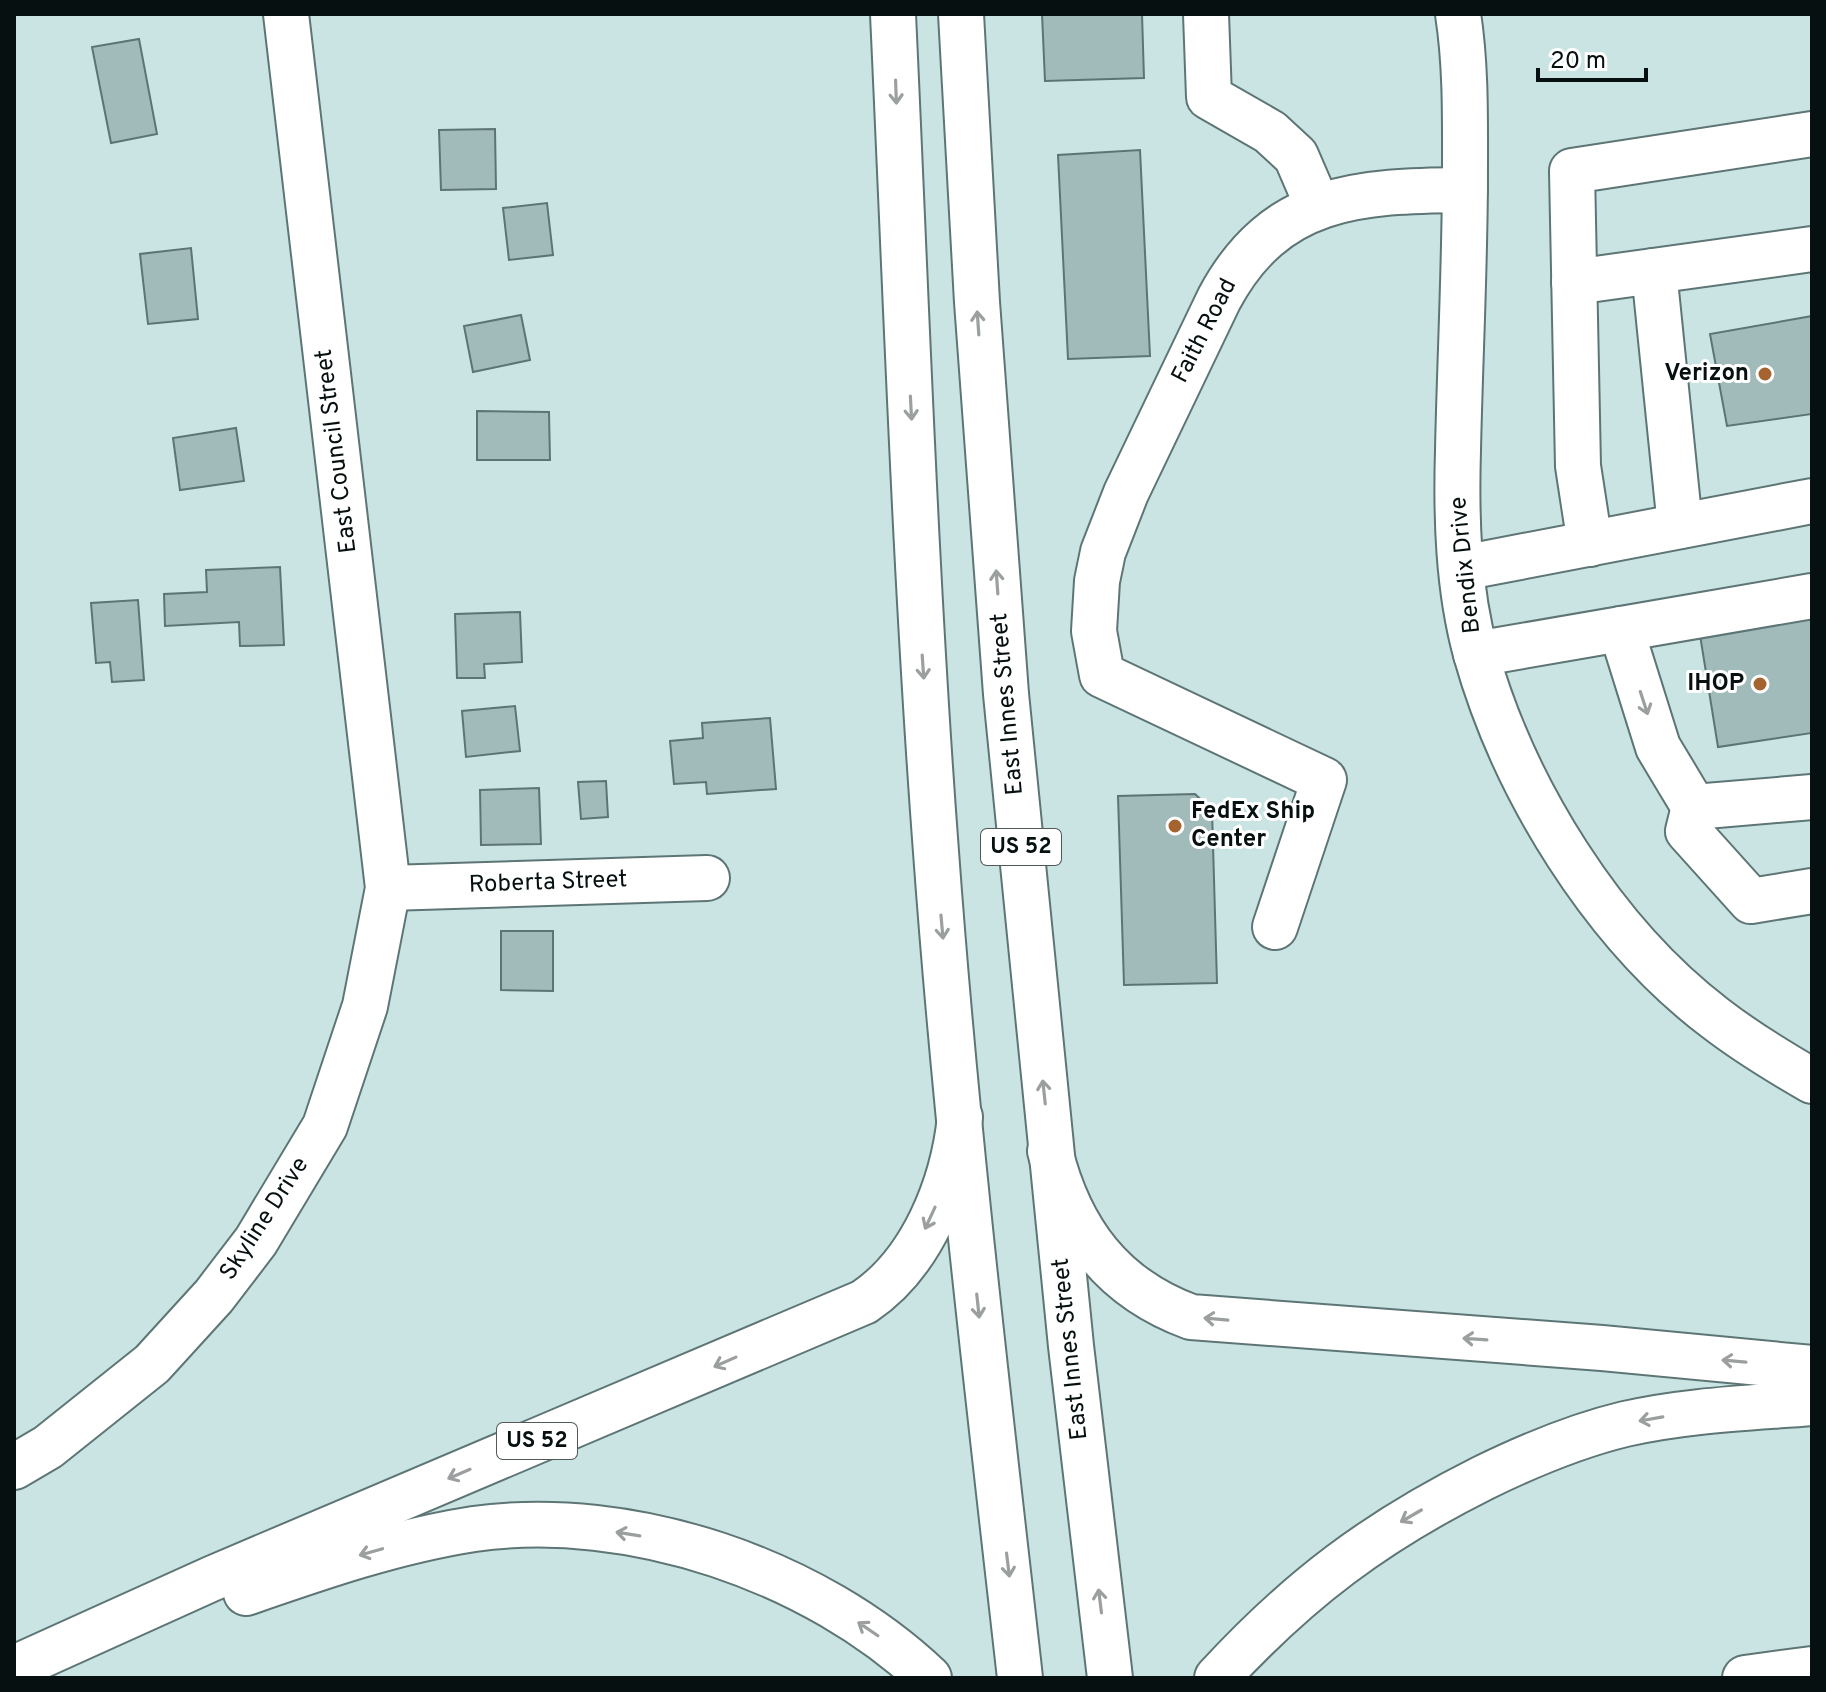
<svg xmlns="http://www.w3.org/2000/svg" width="1826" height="1692" font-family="Overpass,sans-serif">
<rect width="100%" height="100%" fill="#cae4e4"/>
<g fill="#a1baba" stroke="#5d7474" stroke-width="2">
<polygon points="1042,14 1142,14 1144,78 1045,81"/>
<polygon points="139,39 157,134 111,143 92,47"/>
<polygon points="495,129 496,189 441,190 439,130"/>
<polygon points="1140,150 1150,356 1068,359 1058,155"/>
<polygon points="547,203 553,255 509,260 503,208"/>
<polygon points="191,248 198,319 148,324 140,254"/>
<polygon points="521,315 530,360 473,372 464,326"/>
<polygon points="1812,316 1812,414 1727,426 1710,334"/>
<polygon points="477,411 549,412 550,460 477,460"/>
<polygon points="236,428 244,481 180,490 173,438"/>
<polygon points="280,567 284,645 240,646 239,622 165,626 164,594 207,592 206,570"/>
<polygon points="138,600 144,680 112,682 110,662 96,663 91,603"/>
<polygon points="520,612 522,662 484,664 485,678 457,678 455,614"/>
<polygon points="1812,617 1812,733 1718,747 1700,635"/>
<polygon points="515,706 520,751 466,757 462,711"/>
<polygon points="770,718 776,789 707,794 706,782 674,784 670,741 703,738 702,723"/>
<polygon points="606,781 608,817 581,819 578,782"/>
<polygon points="539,788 541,844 481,845 480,790"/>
<polygon points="1195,794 1212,810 1217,983 1124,985 1118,796"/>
<polygon points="501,931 553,931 553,991 501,990"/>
</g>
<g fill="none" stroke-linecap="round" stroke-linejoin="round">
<defs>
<g id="minor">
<polyline points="1206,14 1209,97 1270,132 1296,156 1318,207"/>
<path d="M 1458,14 C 1466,65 1465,119 1465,171 C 1465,264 1460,357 1458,450 C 1456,517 1458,589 1476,654 C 1514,789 1603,933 1715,1018 C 1746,1042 1779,1062 1812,1081"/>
<polyline points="1654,271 1680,526"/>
<polyline points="1574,282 1812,249"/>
<polyline points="1590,544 1578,466 1572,171 1812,134"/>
<polyline points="1462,568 1812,501"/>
<polyline points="1621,629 1658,747 1694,807"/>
<polyline points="1476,654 1812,596"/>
<polyline points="1812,797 1694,807 1688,831 1751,901 1812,891"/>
<polyline points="388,888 707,878"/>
<path d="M 1275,927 L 1324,780 L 1102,675 L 1094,631 L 1097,581 L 1103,552 L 1126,493 L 1219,299 C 1275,194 1359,191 1465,190"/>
<polyline points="14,1467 48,1447 152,1364 214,1296 256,1241 325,1126 365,1006 388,888 286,14"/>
</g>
<g id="major">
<path d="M 893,14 C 906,293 915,573 936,852 C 956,1128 989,1403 1020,1678"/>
<polyline points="961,14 977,302 1006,694 1071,1346 1110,1678"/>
</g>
<g id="highway">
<path d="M 1050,1151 C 1070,1231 1112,1288 1191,1317 L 1602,1348 L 1812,1368"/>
<path d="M 246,1593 C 321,1567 396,1541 474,1529 C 631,1507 815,1570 929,1678"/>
<path d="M 14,1668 L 211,1579 L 864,1302 C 922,1263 953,1185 960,1117"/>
<path d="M 1217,1678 C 1299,1589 1375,1532 1483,1478 C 1528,1456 1575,1436 1625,1424 C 1686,1410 1750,1408 1812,1403"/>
<polyline points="1745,1678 1812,1669"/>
</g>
</defs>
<use href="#minor" stroke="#5e7575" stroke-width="48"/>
<use href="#major" stroke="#5e7575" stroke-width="48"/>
<use href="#highway" stroke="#5e7575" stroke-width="48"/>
<use href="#minor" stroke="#fff" stroke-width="44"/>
<use href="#major" stroke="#fff" stroke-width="44"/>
<use href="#highway" stroke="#fff" stroke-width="44"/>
</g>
<defs><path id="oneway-shaft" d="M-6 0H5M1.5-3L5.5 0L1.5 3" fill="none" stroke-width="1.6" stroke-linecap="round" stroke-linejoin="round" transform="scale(2)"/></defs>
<g stroke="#9c9f9f">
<use href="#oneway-shaft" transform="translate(896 92) rotate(88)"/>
<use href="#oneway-shaft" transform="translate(978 323) rotate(-94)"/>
<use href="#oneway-shaft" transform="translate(911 408) rotate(87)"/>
<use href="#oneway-shaft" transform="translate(997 582) rotate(-94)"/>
<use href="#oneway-shaft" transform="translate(923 667) rotate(86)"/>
<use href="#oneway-shaft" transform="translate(1644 703) rotate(72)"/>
<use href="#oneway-shaft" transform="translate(942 927) rotate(85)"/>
<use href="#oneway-shaft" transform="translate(1044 1092) rotate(-96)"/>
<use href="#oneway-shaft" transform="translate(930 1218) rotate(115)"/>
<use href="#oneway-shaft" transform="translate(978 1306) rotate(84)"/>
<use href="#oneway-shaft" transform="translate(1216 1319) rotate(-175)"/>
<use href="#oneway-shaft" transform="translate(1475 1339) rotate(-176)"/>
<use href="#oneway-shaft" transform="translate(1734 1361) rotate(-175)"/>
<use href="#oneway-shaft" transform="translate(725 1362) rotate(156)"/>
<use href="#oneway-shaft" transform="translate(1651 1419) rotate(170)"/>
<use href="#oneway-shaft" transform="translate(459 1474) rotate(157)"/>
<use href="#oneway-shaft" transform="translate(1411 1516) rotate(150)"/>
<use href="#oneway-shaft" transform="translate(628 1534) rotate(-171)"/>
<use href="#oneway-shaft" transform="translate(371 1552) rotate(164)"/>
<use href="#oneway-shaft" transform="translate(1008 1565) rotate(83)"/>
<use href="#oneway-shaft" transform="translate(1100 1601) rotate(-97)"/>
<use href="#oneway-shaft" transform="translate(868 1629) rotate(-146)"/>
</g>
<g fill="#a56330" stroke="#fff" stroke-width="3">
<circle cx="1765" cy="374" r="8"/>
<circle cx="1760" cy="684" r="8"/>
<circle cx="1175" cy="826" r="8"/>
</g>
<g text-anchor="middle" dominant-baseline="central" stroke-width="6" stroke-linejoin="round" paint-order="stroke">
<g fill="#fff" stroke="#515858" stroke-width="2">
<rect x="981" y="829" width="80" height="36" rx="6"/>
<rect x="497" y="1423" width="80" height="36" rx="6"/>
</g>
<g font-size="22" font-weight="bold" fill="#071010">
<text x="1021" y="847">US 52</text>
<text x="537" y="1441">US 52</text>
</g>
<g font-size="24" fill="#071010" stroke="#fff">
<text transform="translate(1205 331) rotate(-63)">Faith Road</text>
<text transform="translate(337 451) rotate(-97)">East Council Street</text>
<text transform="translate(1466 565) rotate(-96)">Bendix Drive</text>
<text transform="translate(1008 704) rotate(-95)">East Innes Street</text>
<text transform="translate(548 883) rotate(-2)">Roberta Street</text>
<text transform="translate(265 1219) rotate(-57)">Skyline Drive</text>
<text transform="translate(1071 1349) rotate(-96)">East Innes Street</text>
</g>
<g font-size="24" font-weight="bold" fill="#071010" stroke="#fff" text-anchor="end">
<text x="1749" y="374">Verizon</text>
<text x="1744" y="684">IHOP</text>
<text x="1191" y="812" text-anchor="start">FedEx Ship<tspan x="1191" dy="28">Center</tspan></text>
</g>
</g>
<rect width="1826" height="1692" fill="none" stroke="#071010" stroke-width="32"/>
<path d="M1538 68v12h108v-12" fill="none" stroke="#071010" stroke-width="4"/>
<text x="1550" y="68" font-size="24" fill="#071010" stroke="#ffffff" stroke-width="6" paint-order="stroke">20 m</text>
</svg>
